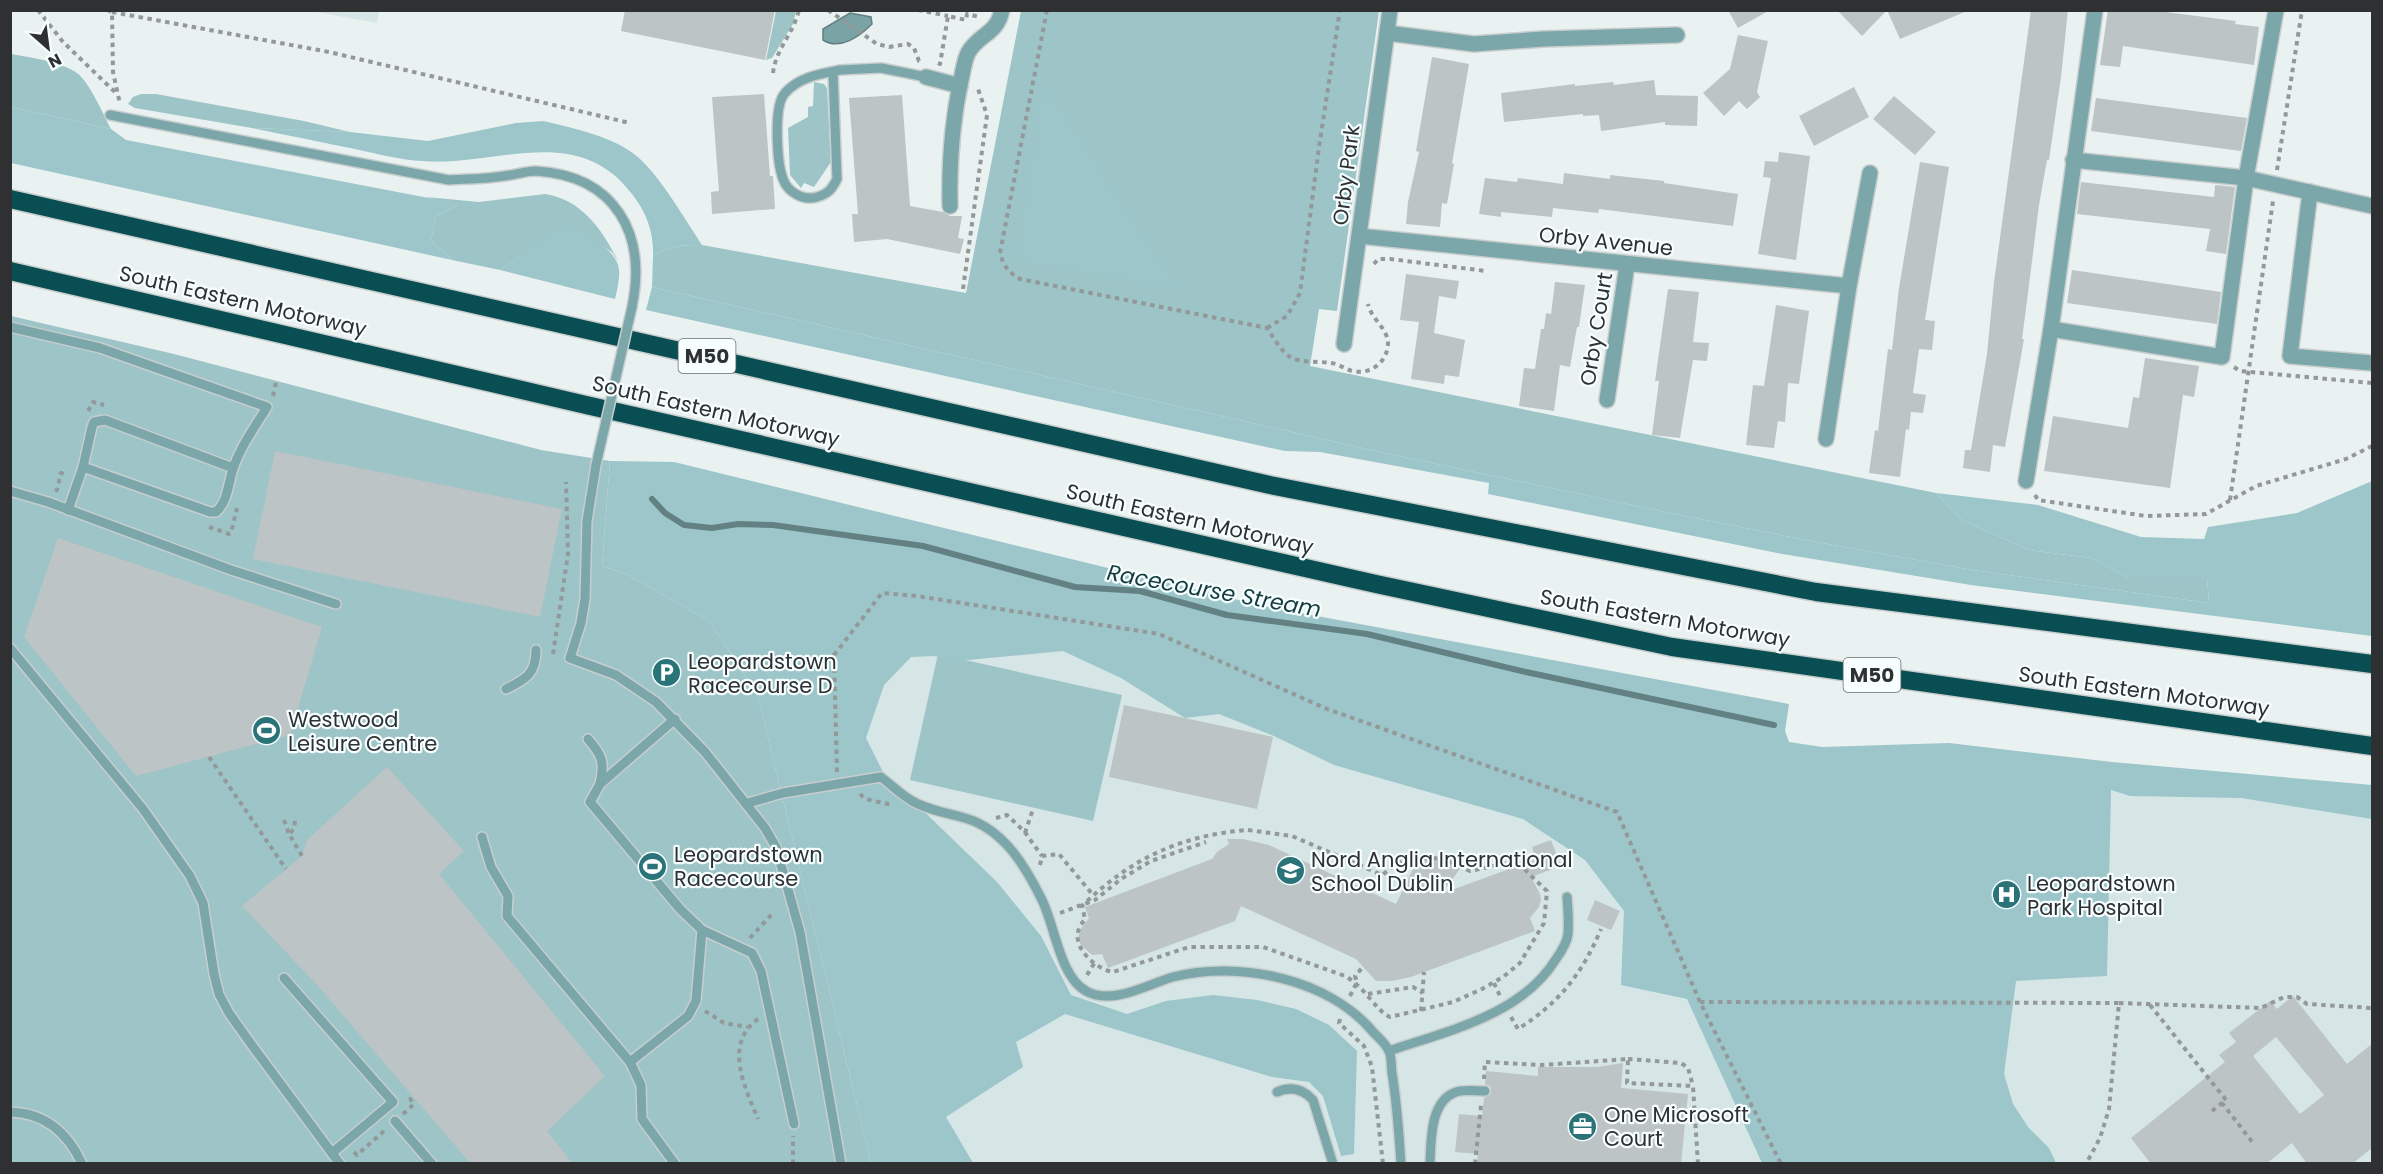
<svg xmlns="http://www.w3.org/2000/svg" width="2383" height="1174" font-family="Poppins,sans-serif">
<rect width="100%" height="100%" fill="#eaf1f1"/>
<g fill="#d6e5e6">
<polygon points="311,11 379,11 377,23"/>
<polygon points="722,530 1781,742 2026,775 2372,801 2372,1163 871,1163"/>
</g>
<g fill="#9dc4c7">
<polygon points="776,11 796,11 793,24 772,58 766,60"/>
<path d="M 1021,11 L 1379,11 L 1337,311 L 1319,309 L 1310,366 L 1936,493 L 1962,520 L 2029,550 L 2091,558 L 2129,578 L 2207,578 L 2209,603 L 1973,570 L 1811,541 L 1670,513 L 1380,452 L 652,287 L 653,257 C 668,245 684,245 702,245 L 966,293 Z"/>
<path d="M 11,54 C 29,57 62,62 77,73 C 90,83 103,114 111,129 L 11,107 Z"/>
<polygon points="814,82 824,84 827,88 831,162 814,187 804,183 801,188 790,175 788,128 808,117 808,107 813,106"/>
<polygon points="141,94 156,94 304,121 350,132 252,128 135,108 128,104 133,97"/>
<path d="M 545,194 C 582,200 602,229 618,261 L 612,252 L 566,225 L 500,270 L 452,260 L 431,240 L 436,216 L 458,205 L 426,197 L 479,202 Z"/>
<polygon points="11,316 174,354 541,450 610,461 602,566 626,574 709,621 757,693 871,1163 11,1164"/>
<polygon points="938,654 1122,695 1093,821 910,780"/>
</g>
<g fill="#9cc6ca">
<polygon points="1044,84 1176,288 1017,260"/>
<polygon points="11,107 111,129 126,140 460,204 436,216 431,240 452,260 11,163"/>
<path d="M 543,121 C 573,128 616,137 639,158 C 662,179 684,218 702,245 C 684,245 668,245 653,257 C 654,233 647,213 632,194 C 577,121 496,167 423,161 C 400,160 378,154 355,149 C 321,142 287,135 252,128 L 350,132 L 428,141 L 516,123 Z"/>
<path d="M 566,224 C 583,235 617,247 619,270 C 620,279 617,290 615,299 L 500,270 Z"/>
<polygon points="652,287 1380,452 1670,513 1811,541 1973,570 2209,603 2207,578 2129,578 2091,558 2029,550 1962,520 1936,493 2038,505 2141,537 2204,539 2208,527 2297,513 2372,481 2372,636 1971,585 1777,553 1488,494 1489,483 1320,452 1285,451 646,310"/>
<polygon points="610,461 674,462 1263,606 1789,704 1785,731 1789,742 1822,747 1949,743 2112,762 2372,785 2372,819 2241,798 2130,796 2111,790 2107,976 2016,981 2004,1074 2013,1104 2028,1127 2049,1148 2056,1163 1762,1163 1687,999 1621,985 1624,911 1585,860 1523,819 1334,765 1274,736 1219,714 1185,718 1121,678 1063,651 958,661 934,656 911,657 884,685 866,738 883,772 997,882 1041,936 1071,995 1127,1014 1166,1001 1213,995 1257,1000 1296,1009 1329,1025 1357,1051 1354,1154 1341,1156 1323,1096 1309,1082 1272,1077 1065,1014 1016,1042 1023,1067 946,1117 973,1163 871,1163 757,693 709,621 626,574 602,566"/>
</g>
<path fill="#7aa3a6" stroke="#638083" stroke-width="1.5" d="M 850,13 L 871,17 L 872,24 C 860,36 840,51 823,40 L 823,29 Z"/>
<g fill="none" stroke-linecap="round" stroke-linejoin="round">
<polyline stroke="#638083" stroke-width="6" points="652,499 665,513 684,525 712,528 738,524 773,525 923,546 1075,587 1140,591 1227,615 1367,634 1526,672 1774,725"/>
</g>
<g fill="#bdc4c5" fill-rule="evenodd">
<polygon points="625,10 775,10 765,60 621,31"/>
<polygon points="1728,10 1770,10 1738,28"/>
<polygon points="1837,10 1887,10 1862,36"/>
<polygon points="1887,10 1967,10 1967,11 1900,39"/>
<polygon points="2031,10 2068,10 2061,77 2049,160 2047,160 2039,205 2028,293 2022,339 2024,339 2005,447 1993,445 1990,472 1963,468 1965,450 1971,450 1987,354 1994,282"/>
<polygon points="2108,10 2150,10 2236,21 2235,24 2259,27 2254,65 2123,46 2120,67 2100,65"/>
<polygon points="1738,35 1768,41 1757,92 1760,97 1747,109 1739,101 1724,116 1703,93 1730,69"/>
<polygon points="1432,57 1469,64 1455,146 1452,163 1454,164 1447,204 1442,203 1440,227 1406,224 1408,202 1419,152 1416,151"/>
<polygon points="1654,80 1656,95 1698,96 1697,126 1665,125 1665,122 1601,131 1599,115 1583,116 1583,114 1504,122 1501,93 1575,84 1575,86 1613,82 1614,85"/>
<polygon points="1854,87 1869,117 1814,146 1799,116"/>
<polygon points="764,94 770,176 773,176 775,209 712,214 711,192 719,191 712,97"/>
<polygon points="902,95 910,206 943,212 950,216 962,216 958,238 964,239 960,254 887,239 854,242 852,214 858,214 849,98"/>
<polygon points="1894,96 1936,132 1915,155 1873,119"/>
<polygon points="2096,98 2247,118 2241,151 2091,131"/>
<polygon points="1779,152 1810,156 1796,260 1758,254 1771,178 1763,177 1765,161 1778,162"/>
<polygon points="1920,162 1949,167 1925,320 1935,321 1932,350 1919,349 1913,393 1926,395 1923,413 1911,412 1909,430 1906,429 1900,477 1869,473 1875,430 1878,431 1888,349 1892,350 1899,288"/>
<polygon points="1564,173 1610,179 1610,175 1664,181 1664,183 1738,194 1733,226 1599,209 1598,213 1553,208 1552,217 1501,212 1501,217 1479,214 1485,178 1517,182 1518,178 1563,184"/>
<polygon points="2081,182 2214,197 2215,185 2235,187 2226,254 2206,251 2210,229 2077,214"/>
<polygon points="2072,270 2221,292 2217,324 2067,303"/>
<polygon points="1406,274 1459,281 1456,299 1439,296 1434,333 1465,340 1459,377 1445,375 1444,384 1411,379 1419,322 1400,320"/>
<polygon points="1555,282 1585,285 1579,327 1577,327 1570,367 1560,365 1554,411 1519,406 1524,368 1535,369 1541,329 1544,329 1546,313 1551,314"/>
<polygon points="1668,289 1699,292 1693,342 1709,343 1707,361 1693,360 1680,438 1652,435 1659,381 1655,381"/>
<polygon points="1776,305 1809,311 1799,384 1788,383 1785,422 1778,421 1774,448 1746,445 1753,385 1764,386"/>
<polygon points="2145,358 2199,366 2194,397 2183,395 2170,488 2044,471 2053,416 2128,428 2133,397 2139,398"/>
<polygon points="275,451 562,509 540,617 253,559"/>
<polygon points="58,538 322,627 290,735 136,776 24,637"/>
<polygon points="1124,705 1273,737 1257,809 1109,777"/>
<polygon points="387,767 464,851 439,874 605,1076 547,1131 573,1164 471,1164 319,987 242,906 302,856 307,840"/>
<polygon points="1227,839 1243,839 1269,845 1396,904 1413,869 1428,860 1449,859 1463,865 1441,894 1536,859 1532,847 1551,840 1561,866 1531,877 1540,894 1541,900 1539,907 1530,918 1535,931 1411,977 1392,981 1376,981 1356,959 1241,906 1235,921 1108,968 1102,954 1092,955 1081,945 1078,938 1080,930 1089,918 1085,907 1212,859 1217,852 1229,844"/>
<polygon points="1595,900 1620,911 1611,930 1587,920"/>
<path d="M 2293,996 L 2347,1064 L 2373,1043 L 2373,1147 L 2352,1164 L 2307,1164 L 2292,1143 L 2266,1164 L 2151,1164 L 2131,1138 L 2225,1062 L 2219,1055 L 2236,1042 L 2229,1033 L 2270,1001 L 2277,1009 ZM 2276,1037 L 2324,1095 L 2300,1114 L 2253,1056 Z"/>
<polygon points="1623,1063 1621,1088 1688,1094 1681,1164 1477,1164 1478,1154 1455,1152 1459,1114 1482,1116 1484,1098 1491,1094 1491,1087 1485,1084 1486,1071 1538,1076 1538,1067 1597,1067"/>
</g>
<g fill="none" stroke-linecap="round" stroke-linejoin="round">
<defs>
<g id="service">
<path d="M 833,72 L 837,179 C 832,189 828,194 817,197 C 804,201 788,193 783,179 C 777,163 773,106 785,93 C 799,77 820,74 840,70 L 881,68 L 926,77"/>
<path d="M 110,115 L 449,180 C 467,179 486,179 504,176 C 515,175 525,171 536,171 C 616,176 647,234 632,307"/>
<path d="M 10,327 L 100,348 L 267,407 C 255,427 240,447 233,469 C 228,484 228,501 216,512 L 210,512 L 83,467 L 92,427 L 94,422 L 105,420 L 233,468"/>
<polyline points="596,465 587,521 585,599 581,623 570,658 616,675 656,702 705,752 765,828 776,847 800,932 841,1164"/>
<polyline points="10,491 48,502 231,570 336,604"/>
<polyline points="68,510 83,467"/>
<polyline points="10,648 143,809 190,876 203,903 214,974 219,994 229,1013 251,1044 340,1164"/>
<path d="M 506,689 C 526,679 536,674 536,650"/>
<path d="M 588,739 C 602,755 605,762 600,784"/>
<path d="M 748,803 L 783,793 L 881,777 C 893,786 904,798 918,804 C 954,820 975,811 1007,845 C 1021,860 1032,880 1041,898 C 1055,924 1059,976 1086,991 C 1112,1006 1148,984 1173,977 C 1239,960 1330,979 1374,1033 C 1379,1038 1386,1044 1389,1051 C 1392,1057 1391,1066 1392,1073 C 1397,1103 1399,1133 1401,1164"/>
<polyline points="482,837 491,867 508,896 507,916 630,1062 688,1016 696,1001 702,930 680,909 590,802 600,784 675,719"/>
<polyline points="702,930 752,953 761,971 794,1124"/>
<polyline points="284,978 393,1102 332,1153"/>
<path d="M 1389,1051 C 1447,1031 1522,1015 1556,959 C 1561,952 1567,943 1568,934 C 1569,922 1568,909 1567,897"/>
<polyline points="630,1062 641,1085 642,1119 675,1164"/>
<path d="M 1277,1092 C 1291,1086 1303,1089 1313,1100 L 1333,1164"/>
<path d="M 10,1112 C 45,1113 68,1133 82,1164"/>
<polyline points="395,1121 432,1164"/>
<path d="M 1430,1164 C 1431,1140 1430,1101 1456,1092 C 1464,1089 1476,1091 1485,1091"/>
</g>
<g id="minor">
<polyline points="1387,33 1474,44 1543,39 1677,35"/>
<polyline points="926,77 960,86"/>
<polyline points="2073,160 2246,178 2276,10"/>
<polyline points="2310,192 2290,356 2372,363"/>
<path d="M 950,206 C 949,163 952,122 961,80 C 963,72 964,61 968,53 C 978,34 997,35 1002,10"/>
<polyline points="1359,236 1849,286"/>
<polyline points="2051,329 2222,357 2246,178 2372,206"/>
<polyline points="1344,344 1390,10"/>
<polyline points="1607,400 1627,265"/>
<polyline points="1826,439 1849,286 1870,173"/>
<polyline points="2026,481 2051,329 2095,10"/>
</g>
<g id="motorway">
<polyline points="10,199 1270,485 1816,592 2372,664"/>
<polyline points="10,271 586,405 1376,584 1672,647 2372,746"/>
</g>
</defs>
<use href="#service" stroke="#c8cece" stroke-width="12"/>
<use href="#minor" stroke="#c8cece" stroke-width="18"/>
<use href="#motorway" stroke="#c8cece" stroke-width="21"/>
<g stroke="#939898" stroke-width="4" stroke-dasharray="4.5 4.5" stroke-linecap="butt">
<polyline points="38,10 63,42 118,95"/>
<polyline points="107,10 112,12 113,72 120,104"/>
<polyline points="828,10 877,44 889,47 908,44 914,48 919,61 922,61"/>
<polyline points="918,10 948,16"/>
<path d="M 1047,10 L 1000,253 C 1003,265 1009,273 1020,279 L 1267,328 C 1273,337 1281,351 1290,357 C 1300,363 1319,361 1331,363 C 1339,364 1345,369 1352,371 C 1370,375 1387,363 1388,344 C 1388,328 1371,319 1368,304"/>
<polyline points="112,12 329,52 630,123"/>
<polyline points="938,63 940,64 948,16 966,20 967,14 980,17"/>
<path d="M 773,73 C 776,48 793,35 799,10"/>
<polyline points="2277,170 2302,10"/>
<polyline points="1374,264 1378,259 1390,259 1486,271"/>
<polyline points="963,289 987,115 977,86"/>
<polyline points="1267,328 1287,316 1300,293 1319,147 1340,10"/>
<polyline points="2234,367 2240,371 2372,383"/>
<polyline points="273,396 276,382"/>
<polyline points="88,411 93,402 104,405"/>
<polyline points="55,491 57,490 61,473 67,475"/>
<polyline points="2035,495 2038,500 2146,516 2206,514 2256,486 2346,459 2372,446"/>
<polyline points="2230,500 2273,201"/>
<polyline points="209,527 229,534 231,533 237,508"/>
<polyline points="553,654 568,554 566,482"/>
<polyline points="209,757 286,869"/>
<polyline points="837,772 834,655 882,593 917,596 1159,634 1327,709 1617,812 1700,1002 1781,1164"/>
<path d="M 860,794 C 866,802 881,801 891,805"/>
<polyline points="996,818 1007,815 1024,831 1042,856"/>
<polyline points="284,820 289,834"/>
<polyline points="295,821 294,829 289,834 302,856"/>
<path d="M 1248,830 L 1292,836 L 1382,875 L 1398,863 L 1411,859 L 1442,858 L 1470,871 L 1516,861 L 1547,891 L 1544,923 L 1520,963 L 1503,977 L 1482,989 L 1453,1002 L 1390,1017 C 1376,1011 1365,987 1345,976 L 1263,947 L 1189,947 L 1113,972 C 1097,969 1074,950 1078,932 C 1079,927 1082,923 1085,919 L 1082,906 C 1130,859 1181,835 1248,830 Z"/>
<polyline points="1025,833 1033,809"/>
<polyline points="1040,865 1042,856 1059,854 1093,895"/>
<polyline points="1060,913 1095,900 1121,879 1151,861 1206,842"/>
<polyline points="750,938 772,914"/>
<polyline points="1087,975 1095,962"/>
<polyline points="1494,983 1500,996"/>
<polyline points="1368,994 1413,987 1423,993"/>
<polyline points="1350,996 1357,982 1355,976 1362,968"/>
<polyline points="1700,1002 2119,1003 2109,1109 2100,1138 2086,1164"/>
<polyline points="2119,1003 2261,1008 2284,997 2297,997 2307,1004 2372,1008"/>
<polyline points="2150,1005 2226,1100 2222,1103 2253,1143"/>
<polyline points="705,1011 724,1023 747,1027"/>
<polyline points="1421,1011 1424,972"/>
<path d="M 1511,1017 L 1518,1029 C 1560,1002 1582,974 1601,929"/>
<path d="M 758,1019 C 723,1044 745,1088 758,1119"/>
<polyline points="1340,1019 1339,1023 1364,1046 1372,1067 1383,1164"/>
<polyline points="1628,1059 1681,1063 1688,1068 1693,1086"/>
<polyline points="1484,1079 1485,1062 1542,1065 1628,1059 1627,1083 1693,1086 1698,1164"/>
<polyline points="2212,1111 2222,1103"/>
<polyline points="403,1114 414,1104 410,1099 406,1100"/>
<polyline points="354,1152 357,1155 384,1131"/>
<polyline points="793,1164 793,1136"/>
<polyline points="1475,1164 1481,1105"/>
</g>
<use href="#service" stroke="#7ba7aa" stroke-width="9"/>
<use href="#minor" stroke="#7ba7aa" stroke-width="15"/>
<use href="#motorway" stroke="#084e52" stroke-width="18"/>
<defs>
<polyline id="service-bridge" points="596,465 632,307"/>
</defs>
<use href="#service-bridge" stroke="#c8cece" stroke-width="12" stroke-linecap="butt"/>
<use href="#service-bridge" stroke="#7ba7aa" stroke-width="9"/>
</g>
<defs>
<symbol id="parking-disc" viewBox="-11 -11 22 22"><circle r="9.5" fill="#2a7479" stroke="#f7feff"/><path d="M-3.5-5.5H1a3.5 3.5 0 0 1 0 7H-1V5.5H-3.5ZM-1-3.4V-.6H.8a1.4 1.4 0 0 0 0-2.8Z" fill="#fff"/></symbol>
<symbol id="stadium-disc" viewBox="-11 -11 22 22"><circle r="9.5" fill="#2a7479" stroke="#f7feff"/><path d="M0-5a6.5 5 0 1 0 0 10a6.5 5 0 1 0 0-10ZM-3.5-1.8h7v3.6h-7Z" fill="#fff"/></symbol>
<symbol id="school-disc" viewBox="-11 -11 22 22"><circle r="9.5" fill="#2a7479" stroke="#f7feff"/><path d="M0-5L7-2L0 1L-7-2ZM-4 1L0 2.5L4 1V4Q0 6-4 4Z" fill="#fff"/></symbol>
<symbol id="hospital-disc" viewBox="-11 -11 22 22"><circle r="9.5" fill="#2a7479" stroke="#f7feff"/><path d="M-5-5h3v3.5h4V-5h3V5h-3V1.5h-4V5h-3Z" fill="#fff"/></symbol>
<symbol id="office-disc" viewBox="-11 -11 22 22"><circle r="9.5" fill="#2a7479" stroke="#f7feff"/><path d="M-6-3h4V-5.5h4V-3h4V5H-6ZM-1-4.5V-3h2v-1.5ZM-6 0V1H6V0Z" fill="#fff"/></symbol>
</defs>
<g fill-rule="evenodd">
<use href="#parking-disc" x="650" y="656" width="33" height="33"/>
<use href="#stadium-disc" x="250" y="714" width="33" height="33"/>
<use href="#stadium-disc" x="636" y="850" width="33" height="33"/>
<use href="#school-disc" x="1274" y="854" width="33" height="33"/>
<use href="#hospital-disc" x="1990" y="878" width="33" height="33"/>
<use href="#office-disc" x="1566" y="1110" width="33" height="33"/>
</g>
<g text-anchor="middle" dominant-baseline="central" stroke-width="4.5" stroke-linejoin="round" paint-order="stroke">
<g fill="#f7feff" stroke="#6a6e6f" stroke-width="1.5">
<rect x="678.5" y="339" width="57" height="34" rx="4.5"/>
<rect x="1843.5" y="658" width="57" height="34" rx="4.5"/>
</g>
<g font-size="20" font-weight="bold" fill="#2e3031">
<text x="707" y="356">M50</text>
<text x="1872" y="675">M50</text>
</g>
<g font-size="21" fill="#2e3031" stroke="#f7feff">
<text transform="translate(1346 175) rotate(-83)">Orby Park</text>
<text transform="translate(1606 241) rotate(6)">Orby Avenue</text>
<text transform="translate(243 301) rotate(13)">South Eastern Motorway</text>
<text transform="translate(1596 329) rotate(-81)">Orby Court</text>
<text transform="translate(716 411) rotate(13)">South Eastern Motorway</text>
<text transform="translate(1190 519) rotate(13)">South Eastern Motorway</text>
<text transform="translate(1665 618) rotate(10)">South Eastern Motorway</text>
<text transform="translate(2144 691) rotate(8)">South Eastern Motorway</text>
</g>
<g font-size="21" fill="#2e3031" stroke="#f7feff" text-anchor="start">
<text x="688" y="661">Leopardstown<tspan x="688" dy="24">Racecourse D</tspan></text>
<text x="288" y="719">Westwood<tspan x="288" dy="24">Leisure Centre</tspan></text>
<text x="674" y="854">Leopardstown<tspan x="674" dy="24">Racecourse</tspan></text>
<text x="1311" y="859">Nord Anglia International<tspan x="1311" dy="24">School Dublin</tspan></text>
<text x="2027" y="883">Leopardstown<tspan x="2027" dy="24">Park Hospital</tspan></text>
<text x="1604" y="1114">One Microsoft<tspan x="1604" dy="24">Court</tspan></text>
</g>
<g font-size="22" font-style="italic" fill="#133b3e" stroke="#f7feff">
<text transform="translate(1214 591) rotate(10)">Racecourse Stream</text>
</g>
</g>
<rect width="2383" height="1174" fill="none" stroke="#2e3031" stroke-width="24"/>
<g transform="translate(48 48) rotate(152)" stroke="#f7feff" stroke-width="4.5" paint-order="stroke">
<path d="M0-4.5L10 22L0 15L-10 22Z" fill="#2e3031"/>
<text y="-9" font-size="16" font-weight="bold" text-anchor="middle" fill="#2e3031">N</text>
</g>
</svg>
